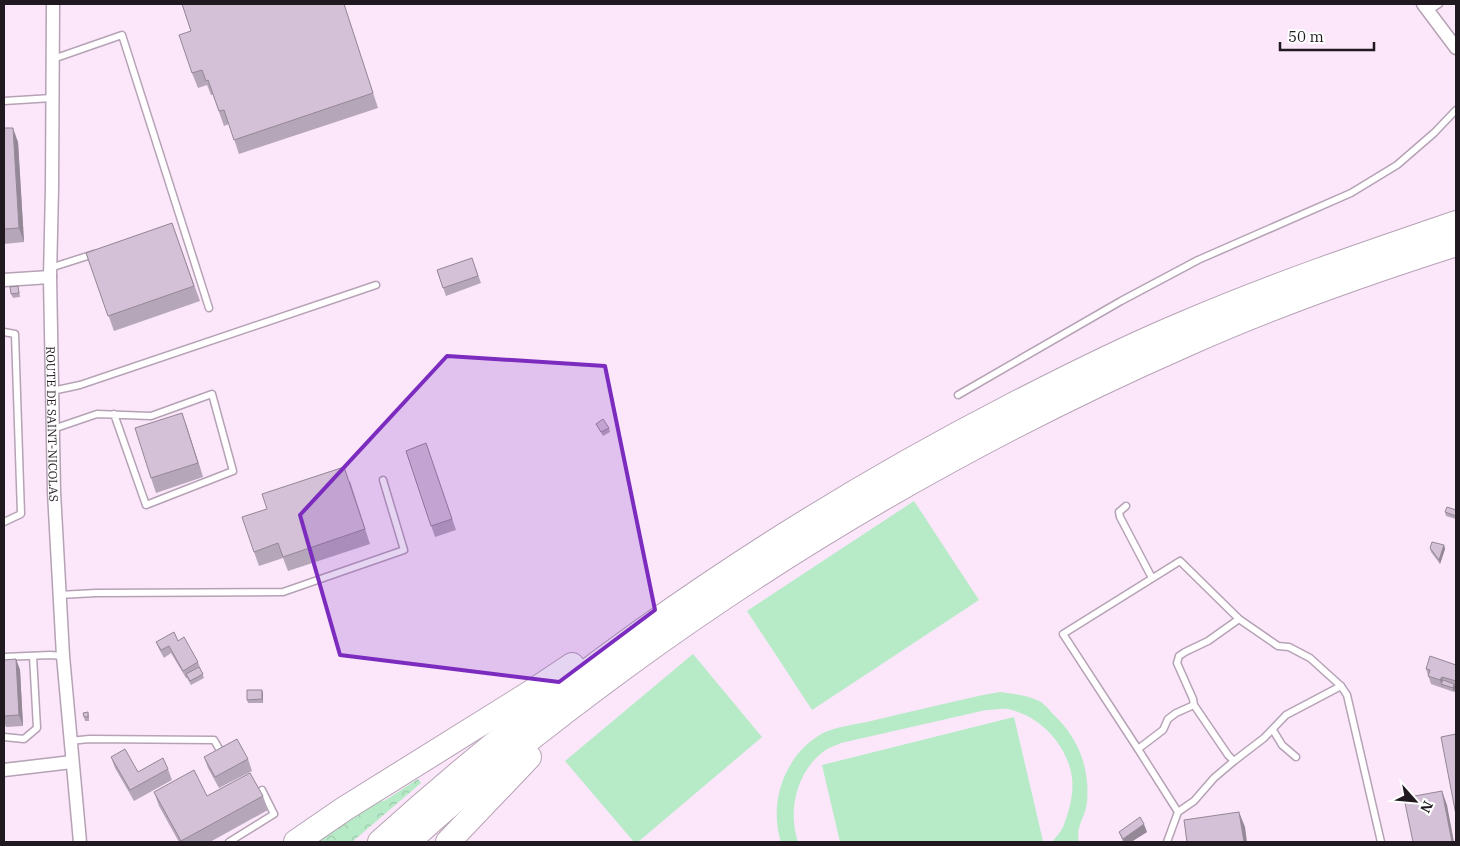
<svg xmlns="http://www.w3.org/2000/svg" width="1460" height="846" font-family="'IBM Plex Serif',serif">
<defs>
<pattern id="forest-crowns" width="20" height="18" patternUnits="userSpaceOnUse" patternTransform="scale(1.25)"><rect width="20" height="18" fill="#b7ebc8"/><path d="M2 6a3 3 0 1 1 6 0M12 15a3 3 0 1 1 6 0" fill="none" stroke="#9dc9ac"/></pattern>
</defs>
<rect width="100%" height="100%" fill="#fbe6fa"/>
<g fill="#b7ebc8">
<polygon points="914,501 979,600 812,710 747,611"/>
<polygon points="693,654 762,737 638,842 634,842 565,761"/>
<path d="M 1000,692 C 1014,694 1028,695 1041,702 C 1045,705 1049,709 1052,713 C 1078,737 1090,767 1087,802 C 1086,817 1075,826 1079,842 L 1052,842 C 1056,837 1061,832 1063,827 C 1069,812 1074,794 1072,778 C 1068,746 1041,716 1008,709 C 1002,708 993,710 986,710 L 841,743 C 837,745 831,747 827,749 C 797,769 787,810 798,842 L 781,842 C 768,802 785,754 823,733 C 835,727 858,724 871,721 C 909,712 946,703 983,695 Z"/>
<polygon points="1014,717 1043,841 1037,842 840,842 822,765"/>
</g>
<polygon fill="url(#forest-crowns)" points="418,779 421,783 352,842 314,842 379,800 384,801"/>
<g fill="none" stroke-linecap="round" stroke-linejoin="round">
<defs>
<g id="lane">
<polyline points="1428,11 1439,4"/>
<polyline points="53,59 122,35 209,308"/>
<polyline points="4,101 52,98"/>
<polyline points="50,268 94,254"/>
<polyline points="4,332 15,334 21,514 4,522"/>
<polyline points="52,391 80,385 376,285"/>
<polyline points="958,395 1121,301 1198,260 1351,193 1397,165 1434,133 1456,110"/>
<polyline points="53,429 97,414 151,416 212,394 233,471 146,505 114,414"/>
<polyline points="1126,506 1119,512 1120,517 1152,578"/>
<polyline points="59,595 96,593 283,592 404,550 383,480"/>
<polyline points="1239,619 1208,641 1185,652 1179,656 1177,663 1193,699 1194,705 1228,755 1234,761 1264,738 1286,715 1341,686"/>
<polyline points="4,657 50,655 63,656"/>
<polyline points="1273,730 1282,745 1296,757"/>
<polyline points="4,737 24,739 37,728 33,656"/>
<polyline points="70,741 89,739 214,740 221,752"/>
<polyline points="1138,749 1163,730 1168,719 1176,713 1194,705"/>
<polyline points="1178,812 1194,801 1214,778 1234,761"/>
<polyline points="229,842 274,814 262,790"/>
<polyline points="1167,842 1178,812 1138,749 1063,634 1180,561 1239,619 1278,646 1289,647 1310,658 1341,686 1347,695 1381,842"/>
</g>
<g id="street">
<path id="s1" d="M 53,4 L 52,188 L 50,277 L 54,492 L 63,656 L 80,842"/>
<polyline points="1423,4 1456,48"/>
<polyline points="4,280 50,277"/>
<polyline points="4,770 72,762"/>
</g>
<g id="highway">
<polyline points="296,842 344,809 530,693 572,665"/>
<path d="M 380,842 C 569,671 782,524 1009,407 C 1067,377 1125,348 1185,323 C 1274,285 1365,254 1456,223"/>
<path d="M 408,842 C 477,779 551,721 626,666 C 801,538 989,431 1187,344 C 1274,305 1365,273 1456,244"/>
<polyline points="448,842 529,757"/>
</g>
</defs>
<use href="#lane" stroke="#b6a2b5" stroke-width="9"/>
<use href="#street" stroke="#b6a2b5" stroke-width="15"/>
<use href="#highway" stroke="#b6a2b5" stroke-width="26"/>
<use href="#lane" stroke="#fff" stroke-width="6"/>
<use href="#street" stroke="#fff" stroke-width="12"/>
<use href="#highway" stroke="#fff" stroke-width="24"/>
</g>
<g fill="#b6a6b9">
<polygon points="182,4 344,4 378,108 239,154 229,124 224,126 213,95 211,95 207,85 198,88 192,73 191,31"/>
<polygon points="4,128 18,142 24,242 4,244"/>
<polygon points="172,223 200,301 114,331 86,253"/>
<polygon points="472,258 481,283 446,296 437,270"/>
<polygon points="19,290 20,297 13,298 11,294"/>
<polygon points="182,413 203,477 156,493 151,478"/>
<polygon points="596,424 609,428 610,432 603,436"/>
<polygon points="426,443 456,530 435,537 406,451"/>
<polygon points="350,481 370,544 288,571 283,558 259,566 254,552"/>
<polygon points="1456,510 1456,519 1446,516 1445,512"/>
<polygon points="1444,545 1445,549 1440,564 1431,552 1430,548"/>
<polygon points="178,641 198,662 204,678 191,685 187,678 186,678 171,653 164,658 159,649 156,642"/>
<polygon points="16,659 20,670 23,726 6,727 4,722 4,660"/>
<polygon points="1456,665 1456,688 1454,692 1431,684 1426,669"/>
<polygon points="262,690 263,694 263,703 248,703 247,700"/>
<polygon points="88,712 89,716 89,721 85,721 84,717"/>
<polygon points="111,757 138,772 168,769 172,780 134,801 115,768"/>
<polygon points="204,757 248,759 252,771 219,788 208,768"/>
<polygon points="154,792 207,796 263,796 268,810 210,842 179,842 159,806"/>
<polygon points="1119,832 1147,832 1131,842 1123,842"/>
</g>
<g fill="#948796">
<polygon points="13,128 18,142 24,242 19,228"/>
<polygon points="182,413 187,427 203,477 198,463"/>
<polygon points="1444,545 1445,549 1440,564 1439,560"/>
<polygon points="16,659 20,670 23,726 19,715"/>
<polygon points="1442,677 1444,684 1441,684 1443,688 1440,680"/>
<polygon points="1454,684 1456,688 1454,692 1453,688"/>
<polygon points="262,690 263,694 263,703 262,699"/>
<polygon points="1442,791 1447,805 1454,842 1452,842"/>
<polygon points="1239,812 1245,827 1247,842 1244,842"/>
<polygon points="1144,824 1147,832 1131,842 1124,842 1123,839"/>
</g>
<g fill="#d4c1d7" stroke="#948796">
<polygon points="182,4 344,4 373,93 234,140 224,110 219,111 208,80 206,81 202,70 192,73 179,35 191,31"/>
<polygon points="4,128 13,128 19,228 4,229"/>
<polygon points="172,223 194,286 108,316 86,253"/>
<polygon points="472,258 478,276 443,288 437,270"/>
<polygon points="18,286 19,293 11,294 10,287"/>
<polygon points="182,413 198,463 151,478 135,428"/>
<polygon points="603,419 609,428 601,432 596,424"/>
<polygon points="426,443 452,519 431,526 406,451"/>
<polygon points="344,467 365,529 283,557 278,543 254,552 242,517 267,509 262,494"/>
<polygon points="1447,507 1456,510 1456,516 1445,512"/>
<polygon points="1432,542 1444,545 1439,560 1430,548"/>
<polygon points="174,632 178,641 184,637 198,662 183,671 169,646 161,650 156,642"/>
<polygon points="1430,656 1456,665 1456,681 1442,677 1440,680 1428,676 1430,670 1426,669"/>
<polygon points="16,659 19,715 4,716 4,660"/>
<polygon points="199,667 203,674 190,681 186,674"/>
<polygon points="1443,680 1454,684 1453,688 1441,684"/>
<polygon points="247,690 262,690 262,699 247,700"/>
<polygon points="88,712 88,717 84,717 83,713"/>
<polygon points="1456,734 1456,815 1441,737"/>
<polygon points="237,739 248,759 215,777 204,757"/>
<polygon points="125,749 138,772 163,758 168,769 130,790 111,757"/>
<polygon points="194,770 207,796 250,773 263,796 181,841 154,792"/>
<polygon points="1442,791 1452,842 1413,842 1404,798"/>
<polygon points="1239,812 1244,842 1187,842 1184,820"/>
<polygon points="1140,817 1144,824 1123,839 1119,832"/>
</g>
<path fill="#7b2cbf" fill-opacity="0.2" stroke="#7b2cbf" stroke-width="4" stroke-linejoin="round" d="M 447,356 L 605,366 L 655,610 L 559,682 L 340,655 L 300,515 Z"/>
<g text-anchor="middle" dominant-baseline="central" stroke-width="4.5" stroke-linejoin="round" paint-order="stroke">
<g font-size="12" fill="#211920" stroke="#fff">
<text stroke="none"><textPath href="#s1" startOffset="420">ROUTE DE SAINT-NICOLAS</textPath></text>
</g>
</g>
<rect width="1460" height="846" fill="none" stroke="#211920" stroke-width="10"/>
<g transform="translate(1415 801) rotate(117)" stroke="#ffffff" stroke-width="4" paint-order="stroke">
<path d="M0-4L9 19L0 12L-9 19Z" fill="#211920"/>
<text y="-8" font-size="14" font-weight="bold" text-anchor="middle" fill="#211920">N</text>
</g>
<path d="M1280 42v8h94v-8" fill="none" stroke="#211920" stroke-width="2.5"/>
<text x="1288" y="42" font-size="15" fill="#211920" stroke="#ffffff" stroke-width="4" paint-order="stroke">50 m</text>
</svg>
